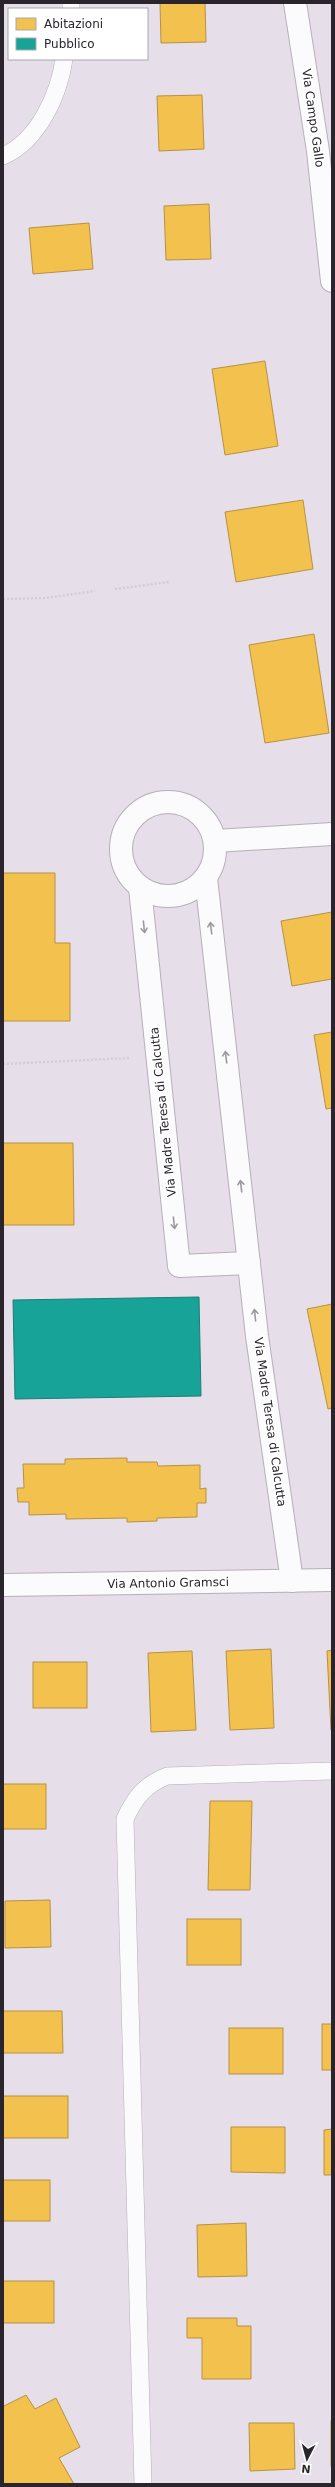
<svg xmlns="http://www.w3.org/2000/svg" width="335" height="2487" font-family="'DejaVu Sans',sans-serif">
<rect width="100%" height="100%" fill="#e6dee9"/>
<g fill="#f2c14e" stroke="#b69244">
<polygon points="160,3 205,3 206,42 161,43"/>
<polygon points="202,95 204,149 159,151 157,96"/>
<polygon points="209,204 211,259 166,260 164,206"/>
<polygon points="89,223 93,269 33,274 29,228"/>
<polygon points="265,361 278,446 225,455 212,369"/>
<polygon points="303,500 313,569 236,582 225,512"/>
<polygon points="314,634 329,733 265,743 249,645"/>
<polygon points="3,873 55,873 55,943 70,943 70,1021 3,1021"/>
<polygon points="332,912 332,979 292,986 281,921"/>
<polygon points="332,1032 332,1108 326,1109 314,1035"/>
<polygon points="3,1143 73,1143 74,1225 3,1225"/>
<polygon points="332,1304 332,1408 328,1409 307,1309"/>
<polygon points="127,1458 127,1462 157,1462 158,1466 200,1465 200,1489 206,1488 206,1503 197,1503 197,1517 157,1518 157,1521 127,1522 127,1518 66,1519 66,1514 29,1515 29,1502 18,1502 17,1488 24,1488 23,1464 65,1464 65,1459"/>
<polygon points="271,1649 274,1728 230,1730 226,1651"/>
<polygon points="332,1650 332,1730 331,1730 327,1651"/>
<polygon points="192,1651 196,1730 151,1732 148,1653"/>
<rect x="33" y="1662" width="54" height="46"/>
<rect x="3" y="1784" width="43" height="45"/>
<polygon points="210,1801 252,1801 250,1890 208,1890"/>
<polygon points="50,1900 51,1947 5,1948 5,1901"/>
<rect x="187" y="1919" width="54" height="46"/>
<polygon points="3,2011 62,2011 63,2053 3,2053"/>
<rect x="322" y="2024" width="10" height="46"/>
<rect x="229" y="2028" width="54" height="46"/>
<rect x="3" y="2096" width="65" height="42"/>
<polygon points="231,2127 285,2127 285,2173 231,2172"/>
<polygon points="332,2129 332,2175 324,2175 324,2130"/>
<rect x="3" y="2180" width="47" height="41"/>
<polygon points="246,2223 247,2276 198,2277 197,2225"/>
<rect x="3" y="2281" width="51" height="42"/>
<polygon points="187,2318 237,2318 237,2326 251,2326 251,2379 202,2379 202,2338 187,2338"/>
<polygon points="26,2395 35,2409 56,2398 80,2447 59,2458 74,2484 3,2484 3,2405 4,2406"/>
<rect x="331" y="2421" width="1" height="45"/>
<polygon points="249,2423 294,2423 295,2469 250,2471"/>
</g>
<polygon fill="#17a398" stroke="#1d7d78" points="199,1297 201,1396 15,1399 13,1300"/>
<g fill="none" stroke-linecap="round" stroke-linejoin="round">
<defs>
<g id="service">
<polyline points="71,9 71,3"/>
<path d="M 3,156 C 38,141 59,95 64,59"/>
<path d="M 143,2484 L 125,1819 C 135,1797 145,1785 167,1776 L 332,1771"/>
</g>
<g id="minor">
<polyline points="295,3 318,151 332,281"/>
<circle cx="168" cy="849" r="47"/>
<polyline points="215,841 332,834"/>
<polyline points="206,878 257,1336 292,1581"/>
<polyline points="140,888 179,1266 249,1263"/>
<polyline points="3,1585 332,1580"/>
</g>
</defs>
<use href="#service" stroke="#b5b0b8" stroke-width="18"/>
<use href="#minor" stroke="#b5b0b8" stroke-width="24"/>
<g stroke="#d1cfd1" stroke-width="2.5" stroke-dasharray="2 2" stroke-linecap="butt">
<polyline points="115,589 169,582"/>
<polyline points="3,599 46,598 95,591"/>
<polyline points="3,1064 129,1058"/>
</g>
<use href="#service" stroke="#fbfafc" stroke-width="17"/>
<use href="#minor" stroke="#fbfafc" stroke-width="22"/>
</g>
<defs><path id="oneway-shaft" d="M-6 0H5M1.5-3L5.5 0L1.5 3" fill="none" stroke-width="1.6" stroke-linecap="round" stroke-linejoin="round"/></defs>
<g stroke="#9d9a9e">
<use href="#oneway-shaft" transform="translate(144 927) rotate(84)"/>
<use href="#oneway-shaft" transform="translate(211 928) rotate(-97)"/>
<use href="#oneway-shaft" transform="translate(226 1057) rotate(-97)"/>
<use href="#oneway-shaft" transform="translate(241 1186) rotate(-97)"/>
<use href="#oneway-shaft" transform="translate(174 1223) rotate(84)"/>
<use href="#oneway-shaft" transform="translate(255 1315) rotate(-96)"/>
</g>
<g text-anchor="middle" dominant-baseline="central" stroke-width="4" stroke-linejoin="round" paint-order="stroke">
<g font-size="12" fill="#2a252c" stroke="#fff">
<text transform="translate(313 118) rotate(82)">Via Campo Gallo</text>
<text transform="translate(163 1112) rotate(-96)">Via Madre Teresa di Calcutta</text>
<text transform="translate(270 1422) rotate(82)">Via Madre Teresa di Calcutta</text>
<text transform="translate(168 1583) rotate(-1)">Via Antonio Gramsci</text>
</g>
</g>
<rect width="335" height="2487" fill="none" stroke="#2a252c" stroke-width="8"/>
<rect x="8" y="8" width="140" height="52" fill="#ffffff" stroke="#aaa8ab"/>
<rect x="16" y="18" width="20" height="12" fill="#f2c14e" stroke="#aaa8ab"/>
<text x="44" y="28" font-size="12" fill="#2a252c">Abitazioni</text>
<rect x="16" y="38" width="20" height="12" fill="#17a398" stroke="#aaa8ab"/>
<text x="44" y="48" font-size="12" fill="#2a252c">Pubblico</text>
<g transform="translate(307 2459) rotate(186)" stroke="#ffffff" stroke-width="3" paint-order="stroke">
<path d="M0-3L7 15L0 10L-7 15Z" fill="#2a252c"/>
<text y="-6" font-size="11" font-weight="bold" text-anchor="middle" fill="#2a252c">N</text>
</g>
</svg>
